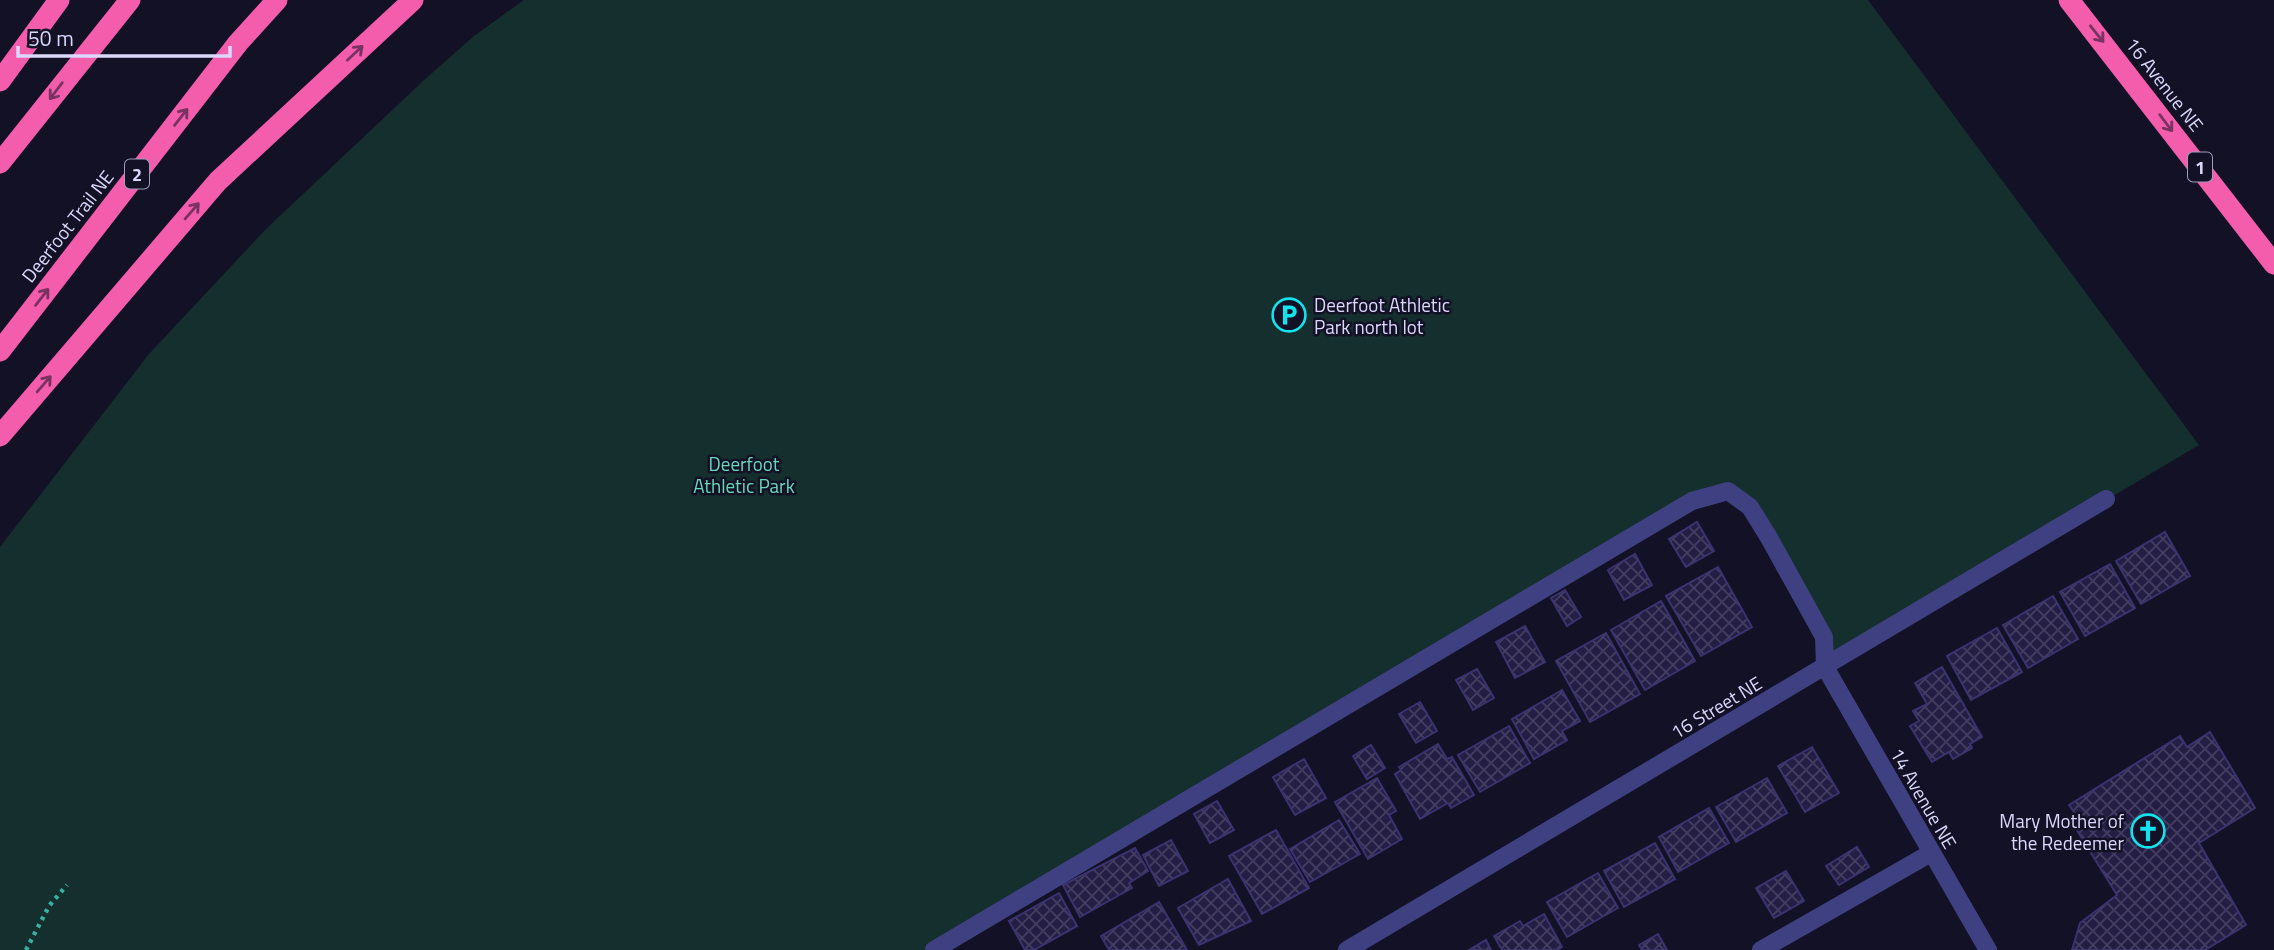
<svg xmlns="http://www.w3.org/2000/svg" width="2274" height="950" font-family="'Titillium Web',sans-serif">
<defs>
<pattern id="building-cross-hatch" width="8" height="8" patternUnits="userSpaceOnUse" patternTransform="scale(1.75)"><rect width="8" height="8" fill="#241e45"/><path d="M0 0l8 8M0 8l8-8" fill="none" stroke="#433e61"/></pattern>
</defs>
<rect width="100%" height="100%" fill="#131126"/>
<polygon fill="#142f2d" points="524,0 1868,0 2199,445 1825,667 1824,637 1750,507 1710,494 934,950 0,950 0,547 149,354 266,229 423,81 474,36"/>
<g fill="url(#building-cross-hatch)" stroke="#3b3270" stroke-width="2">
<polygon points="1697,522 1714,551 1686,567 1669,539"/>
<polygon points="2165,532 2190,576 2141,604 2116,561"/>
<polygon points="1635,554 1652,585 1624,600 1608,570"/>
<polygon points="2110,564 2135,608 2085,636 2060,592"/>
<polygon points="1718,567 1752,627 1701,656 1666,596"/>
<polygon points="1565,590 1581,617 1567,626 1551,598"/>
<polygon points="2053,596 2078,639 2028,668 2003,625"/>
<polygon points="1661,601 1695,661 1645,690 1611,630"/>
<polygon points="1525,626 1545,662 1515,678 1496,642"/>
<polygon points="1997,628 2022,672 1971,700 1947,656"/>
<polygon points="1606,633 1640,694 1590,722 1556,661"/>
<polygon points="1942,667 1982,737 1970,744 1972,748 1953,759 1949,752 1932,762 1910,726 1919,721 1913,711 1927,704 1915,683"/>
<polygon points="1477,669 1494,698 1473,710 1456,680"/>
<polygon points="1562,690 1580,721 1562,731 1567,740 1534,759 1512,719"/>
<polygon points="1420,702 1437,731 1416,743 1399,714"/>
<polygon points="1509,726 1530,763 1480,792 1458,755"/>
<polygon points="2210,732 2255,808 2199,843 2246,925 2205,950 2072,950 2080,923 2117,895 2070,819 2076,815 2069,805 2180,736 2187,747"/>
<polygon points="1438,744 1447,759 1452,757 1474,795 1451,808 1448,803 1420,819 1395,774 1401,770 1399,767"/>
<polygon points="1371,745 1385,768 1367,779 1353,756"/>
<polygon points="1812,747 1839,793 1805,812 1778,766"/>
<polygon points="1304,759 1326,798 1295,815 1273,777"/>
<polygon points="1377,778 1396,811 1389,815 1402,839 1368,859 1335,802"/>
<polygon points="1767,778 1787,813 1736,842 1716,807"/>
<polygon points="1217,801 1234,830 1210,843 1194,814"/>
<polygon points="1709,808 1729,843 1678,872 1659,837"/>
<polygon points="1339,820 1360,854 1310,882 1290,849"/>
<polygon points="1276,830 1309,888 1262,914 1229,856"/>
<polygon points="1171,840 1188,871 1159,886 1143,855"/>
<polygon points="1655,843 1675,879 1624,907 1604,871"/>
<polygon points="1857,847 1869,867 1839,885 1826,866"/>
<polygon points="1135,848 1148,871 1129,883 1132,888 1080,917 1063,885"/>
<polygon points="1786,871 1804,901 1774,918 1756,888"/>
<polygon points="1598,873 1618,908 1567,937 1547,902"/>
<polygon points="1228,879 1251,921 1199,945 1178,908"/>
<polygon points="1059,893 1077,926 1034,950 1025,950 1009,921"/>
<polygon points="1159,902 1187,950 1109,950 1101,936"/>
<polygon points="1544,914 1562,947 1557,950 1502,950 1494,936 1520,921 1523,926"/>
<polygon points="1658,934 1667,950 1642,950 1639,945"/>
<polygon points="1486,940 1491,950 1469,950"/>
</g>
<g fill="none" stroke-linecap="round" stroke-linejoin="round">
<polyline stroke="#38b0a3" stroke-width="4.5" stroke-dasharray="3.5 5" stroke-linecap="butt" points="26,950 49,906 67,885"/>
<g stroke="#3f4081" stroke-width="18">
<polyline points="934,950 1692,501 1728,491 1750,507 1768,536 1824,637 1825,667 1988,950"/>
<polyline points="1347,950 2106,499"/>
<polyline points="1761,950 1931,853"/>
</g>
<g stroke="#f45cac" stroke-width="21">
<polyline points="2069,0 2274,264"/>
<polyline points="0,81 59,0"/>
<polyline points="0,163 130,0"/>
<polyline points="0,351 238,43 277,0"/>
<polyline points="0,436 218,181 413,0"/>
</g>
</g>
<defs><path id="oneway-shaft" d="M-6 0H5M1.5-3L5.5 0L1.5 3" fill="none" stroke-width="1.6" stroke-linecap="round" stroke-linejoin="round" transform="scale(1.75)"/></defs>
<g stroke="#783362">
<use href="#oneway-shaft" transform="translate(2097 34) rotate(51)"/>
<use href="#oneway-shaft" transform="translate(355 53) rotate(-43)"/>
<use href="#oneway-shaft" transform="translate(56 91) rotate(127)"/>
<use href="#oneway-shaft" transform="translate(181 117) rotate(-52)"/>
<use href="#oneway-shaft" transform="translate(2166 123) rotate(53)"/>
<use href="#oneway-shaft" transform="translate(192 211) rotate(-49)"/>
<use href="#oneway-shaft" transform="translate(42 297) rotate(-52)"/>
<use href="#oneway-shaft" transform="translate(44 384) rotate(-49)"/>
</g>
<defs>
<symbol id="parking-ring" viewBox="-11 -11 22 22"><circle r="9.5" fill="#131126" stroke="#12e4ef" stroke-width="1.5"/><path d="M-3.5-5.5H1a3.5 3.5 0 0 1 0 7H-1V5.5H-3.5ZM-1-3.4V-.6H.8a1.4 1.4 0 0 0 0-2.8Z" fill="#12e4ef"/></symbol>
<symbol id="church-ring" viewBox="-11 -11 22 22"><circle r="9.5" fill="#131126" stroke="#12e4ef" stroke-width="1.5"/><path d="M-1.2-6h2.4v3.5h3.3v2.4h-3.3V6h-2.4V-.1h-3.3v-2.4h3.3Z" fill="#12e4ef"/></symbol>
</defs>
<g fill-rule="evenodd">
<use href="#parking-ring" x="1270" y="296" width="38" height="38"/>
<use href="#church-ring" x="2129" y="812" width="38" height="38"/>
</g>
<g text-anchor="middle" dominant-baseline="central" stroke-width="5" stroke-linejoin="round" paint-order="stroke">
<g fill="#131126" stroke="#9f9cbc" stroke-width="2">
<rect x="2188" y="152.5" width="24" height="29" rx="5"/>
<rect x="125" y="159.5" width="24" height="29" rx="5"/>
</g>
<g font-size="18" font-weight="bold" fill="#dbd8fc">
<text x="2200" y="167">1</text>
<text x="137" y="174">2</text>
</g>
<g font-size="19" fill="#dbd8fc" stroke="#131126">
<text transform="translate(2165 84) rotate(52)">16 Avenue NE</text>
<text transform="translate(67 226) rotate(-52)">Deerfoot Trail NE</text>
<text transform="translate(1716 707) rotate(-31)">16 Street NE</text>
<text transform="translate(1924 798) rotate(60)">14 Avenue NE</text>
</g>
<g font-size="19" fill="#dbd8fc" stroke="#131126" text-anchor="start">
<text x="1314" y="304">Deerfoot Athletic<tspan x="1314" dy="22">Park north lot</tspan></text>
<text x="2124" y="820" text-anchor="end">Mary Mother of<tspan x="2124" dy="22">the Redeemer</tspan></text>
</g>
<g font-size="19" fill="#68d8b7" stroke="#131126">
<text x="744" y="463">Deerfoot<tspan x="744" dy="22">Athletic Park</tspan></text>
</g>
</g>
<path d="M18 46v10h212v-10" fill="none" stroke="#dbd8fc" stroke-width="3.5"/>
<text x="28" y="46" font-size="21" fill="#dbd8fc" stroke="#131126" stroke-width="5" paint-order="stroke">50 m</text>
</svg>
